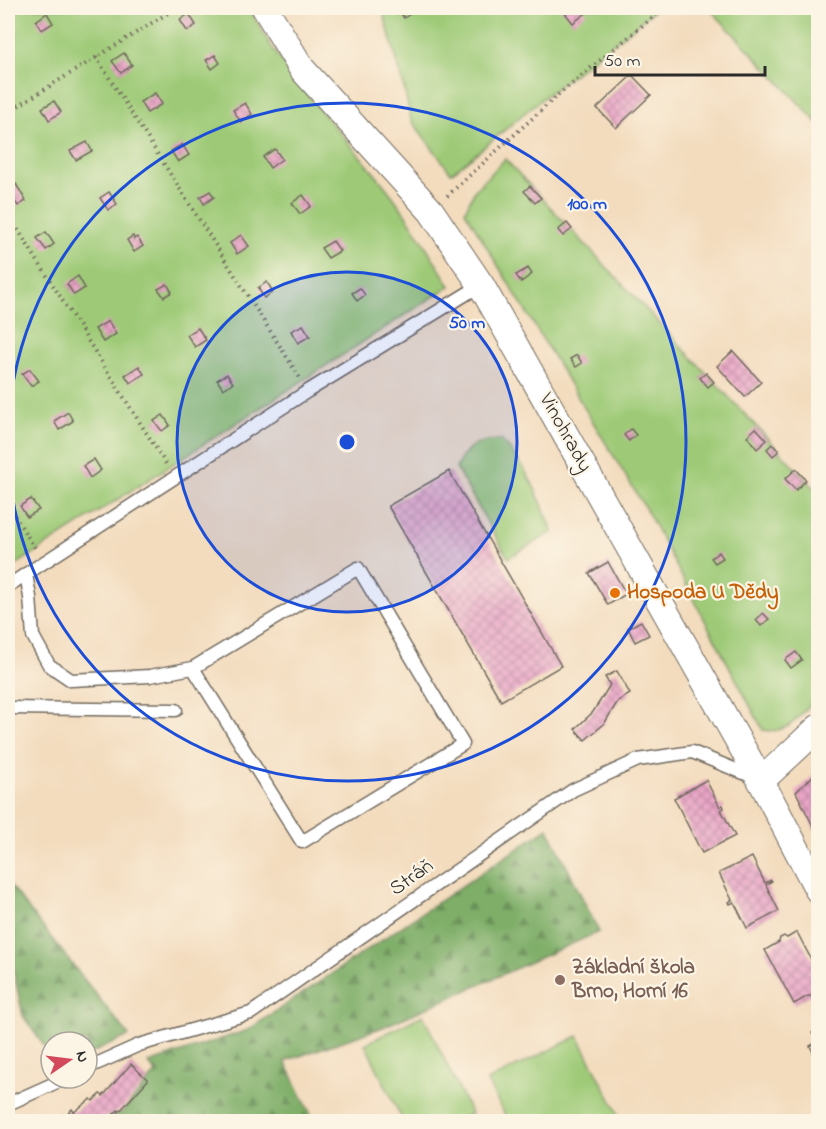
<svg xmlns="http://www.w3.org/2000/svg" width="826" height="1129" font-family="'Indie Flower',sans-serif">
<defs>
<pattern id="forest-firs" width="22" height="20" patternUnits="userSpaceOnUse" patternTransform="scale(1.5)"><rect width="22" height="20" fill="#7eae68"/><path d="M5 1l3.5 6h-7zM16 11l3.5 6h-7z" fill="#678e56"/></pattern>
<pattern id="building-cross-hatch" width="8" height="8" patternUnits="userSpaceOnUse" patternTransform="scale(1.5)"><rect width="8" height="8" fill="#e9a4c6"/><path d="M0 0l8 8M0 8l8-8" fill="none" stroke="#bd86a1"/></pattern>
</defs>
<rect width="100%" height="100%" fill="#fcf5e5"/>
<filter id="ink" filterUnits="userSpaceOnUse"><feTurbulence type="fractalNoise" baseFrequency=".0167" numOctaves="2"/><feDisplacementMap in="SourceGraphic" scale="12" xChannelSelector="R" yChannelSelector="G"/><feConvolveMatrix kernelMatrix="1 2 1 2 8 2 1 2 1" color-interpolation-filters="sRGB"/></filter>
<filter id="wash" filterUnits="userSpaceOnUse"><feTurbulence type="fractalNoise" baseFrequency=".008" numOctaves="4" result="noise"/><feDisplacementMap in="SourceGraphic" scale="24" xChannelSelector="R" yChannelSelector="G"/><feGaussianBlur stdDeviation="1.35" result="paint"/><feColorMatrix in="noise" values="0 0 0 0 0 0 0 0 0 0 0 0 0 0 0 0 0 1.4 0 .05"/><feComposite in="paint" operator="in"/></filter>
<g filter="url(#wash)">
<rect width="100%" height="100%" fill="#f3dcbe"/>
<g fill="url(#forest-firs)" stroke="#546c4a" stroke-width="1.5">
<polygon points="548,828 599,932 383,1027 285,1061 314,1121 105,1121 122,1112 156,1073 148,1063 248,1030"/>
<polygon points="8,883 129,1036 87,1055 87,1042 51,1042 51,1056 23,1016 8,945"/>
</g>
<g fill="#9eca77" stroke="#647a51" stroke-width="1.5">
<path d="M 8,8 L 250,8 C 283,79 344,132 391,194 C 413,223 431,255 450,286 L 8,570 Z"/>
<path d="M 382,8 L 657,8 C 622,38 585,65 548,94 C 515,120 485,148 451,173 L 411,120 L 403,83 Z"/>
<polygon points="709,8 818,8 818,123"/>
<path d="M 505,159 L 818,492 L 818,695 C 801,714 790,735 763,730 L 647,511 L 465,211 L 475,190 Z"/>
<path d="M 501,440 C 527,465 540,499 553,532 L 508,558 L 456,468 C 468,444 475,441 501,440 Z"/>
<polygon points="423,1015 471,1114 456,1121 403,1121 365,1044"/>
<polygon points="578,1036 622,1121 508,1121 487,1081"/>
</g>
<g id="blocks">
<g fill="url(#building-cross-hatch)">
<polygon points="396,8 414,8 416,10 404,18 400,12 398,14 394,9"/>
<polygon points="561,8 582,8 586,13 573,23"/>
<polygon points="47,13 53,23 42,30 36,21"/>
<polygon points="189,14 196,25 187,31 180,20"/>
<polygon points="124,53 132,65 121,73 112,61"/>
<polygon points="215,55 220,63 212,69 206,60"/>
<polygon points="632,75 651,95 616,128 597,108"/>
<polygon points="155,93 162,104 147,113 140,102"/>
<polygon points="54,101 61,112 49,120 42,108"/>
<polygon points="245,103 252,114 241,122 233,110"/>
<polygon points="87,142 92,151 76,160 70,151"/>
<polygon points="182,144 189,155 178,162 171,151"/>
<polygon points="275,149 282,159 270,168 263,157"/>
<polygon points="16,184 26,201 18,206 8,191 8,189"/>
<polygon points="530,186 541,198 535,203 524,191"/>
<polygon points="210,191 214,197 204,204 200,197"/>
<polygon points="109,192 117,204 108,210 100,198"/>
<polygon points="303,195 311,206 300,214 292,203"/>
<polygon points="567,223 572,229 563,236 558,230"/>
<polygon points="46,232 54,244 46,250 37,238"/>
<polygon points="241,235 249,246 237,254 230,243"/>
<polygon points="133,236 134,239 137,237 143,246 134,252 127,240"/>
<polygon points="333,241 340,251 328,258 321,248"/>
<polygon points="528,268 532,274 521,282 516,275"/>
<polygon points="78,276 85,288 74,295 67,284"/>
<polygon points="267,282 273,292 264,298 258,288"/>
<polygon points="167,284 172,292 164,297 158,289"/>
<polygon points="360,288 365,295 357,301 352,293"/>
<polygon points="108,321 116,334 103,342 95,329"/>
<polygon points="303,325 310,336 298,343 291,331"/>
<polygon points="198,328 206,340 195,347 187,335"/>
<polygon points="733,351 761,382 745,397 717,366"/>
<polygon points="577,355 582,363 576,367 570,359"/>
<polygon points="139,366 144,374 130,383 125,375"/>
<polygon points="30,369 39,381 31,386 22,374"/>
<polygon points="706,373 714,382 708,387 700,378"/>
<polygon points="227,374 233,383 223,389 217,380"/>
<polygon points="68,412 73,421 59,430 54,421"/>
<polygon points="163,415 170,425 162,431 154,421"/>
<polygon points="756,428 767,440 757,449 747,436"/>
<polygon points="631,429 636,435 629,441 624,435"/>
<polygon points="772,444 779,451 773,456 767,449"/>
<polygon points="94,459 101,470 90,478 83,466"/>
<polygon points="796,469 806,480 796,490 785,479"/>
<polygon points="449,471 561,666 501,701 388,506"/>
<polygon points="31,499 39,510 27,517 20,506"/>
<polygon points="719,552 723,558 715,563 711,558"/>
<polygon points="608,562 626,594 608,605 589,573"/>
<polygon points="763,613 769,619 761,626 756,620"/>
<polygon points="641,621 649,635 635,642 628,628"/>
<polygon points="796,652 802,660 791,668 785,660"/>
<polygon points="617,671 630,694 618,701 604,724 585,740 575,729 593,712 610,685 605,677"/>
<polygon points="818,771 818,836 796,792"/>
<polygon points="706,780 720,807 723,805 724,808 721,810 735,836 702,853 674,798"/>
<polygon points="752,857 765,883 771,880 772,881 766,885 779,911 747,928 734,902 730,904 729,902 732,900 719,873"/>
<polygon points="797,932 811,959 813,957 815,959 812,961 818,973 818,991 815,996 808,996 794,1004 765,950 779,942 780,938 784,936 787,938"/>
<polygon points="818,1029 818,1072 817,1072 816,1058 810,1046 817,1042 812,1033"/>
<polygon points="131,1064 148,1080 119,1112 118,1110 110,1118 108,1115 102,1122 55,1122 62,1114 65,1117 72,1109 74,1112 91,1099 93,1101 100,1094 103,1096"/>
</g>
</g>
</g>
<g filter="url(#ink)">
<use href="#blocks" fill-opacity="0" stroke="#71695e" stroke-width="1.5"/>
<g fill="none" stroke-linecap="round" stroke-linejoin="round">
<defs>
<g id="lane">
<polyline points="8,586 26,574"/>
<polyline points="193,668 302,842 463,744 358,568 193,668 150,676 71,680 49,665 33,636 30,597 26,574 308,391 481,285"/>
<polyline points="8,708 176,710"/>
<polyline points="87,1068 139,1045 251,1013 573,790 638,760 692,752 756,778"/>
<polyline points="8,1104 66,1078"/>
</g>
<g id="street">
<polyline points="265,8 302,69 431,211 481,285 761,781 818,890"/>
<polyline points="761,781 818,728"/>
</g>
</defs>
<use href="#lane" stroke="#71695e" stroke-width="15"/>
<use href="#street" stroke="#71695e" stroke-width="28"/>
<g stroke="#71695e" stroke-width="4" stroke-dasharray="1.5 4.5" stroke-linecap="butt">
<polyline points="96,57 300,378"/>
<polyline points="8,112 176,8"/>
<polyline points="447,196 559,94 664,8"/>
<polyline points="8,214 166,464"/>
<polyline points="8,506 35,548"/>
<polyline points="317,1122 318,1120 320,1122"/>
</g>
<use href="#lane" stroke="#fff" stroke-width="12"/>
<use href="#street" stroke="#fff" stroke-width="26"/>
</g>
</g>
<circle cx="347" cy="442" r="170" fill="#1d4ed8" fill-opacity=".12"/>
<g fill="none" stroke="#1d4ed8" stroke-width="3">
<circle cx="347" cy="442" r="170"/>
<circle cx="347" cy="442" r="339"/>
</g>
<circle fill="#e8710a" stroke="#fcf5e5" stroke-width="2" cx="615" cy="593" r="6"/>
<circle fill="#8d6e63" stroke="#fcf5e5" stroke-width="2" cx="560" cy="980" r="6"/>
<g text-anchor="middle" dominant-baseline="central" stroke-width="4.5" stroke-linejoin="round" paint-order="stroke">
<g font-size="21" fill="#2b2b2b" stroke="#fcf5e5">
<text transform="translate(565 433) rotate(61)">Vinohrady</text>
<text transform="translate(412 878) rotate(-35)">Stráň</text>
</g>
<g font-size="21" font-weight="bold" fill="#c56008" stroke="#fcf5e5" text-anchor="start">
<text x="627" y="593">Hospoda U Dědy</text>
</g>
<g font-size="21" font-weight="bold" fill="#785e54" stroke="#fcf5e5" text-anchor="start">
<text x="572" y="968">Základní škola<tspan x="572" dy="24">Brno, Horní 16</tspan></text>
</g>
</g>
<circle cx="347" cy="442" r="9" fill="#1d4ed8" stroke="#fcf5e5" stroke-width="3"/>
<g font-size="18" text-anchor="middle" font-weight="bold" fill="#1d4ed8" stroke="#fcf5e5" stroke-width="4.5" stroke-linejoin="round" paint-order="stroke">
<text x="587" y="209">100 m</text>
<text x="467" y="328">50 m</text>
</g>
<rect width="826" height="1129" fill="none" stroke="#fcf5e5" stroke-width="30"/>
<g transform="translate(69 1060) rotate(76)"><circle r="28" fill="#fcf5e5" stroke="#a8a49b" stroke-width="1.5"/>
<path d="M0-4.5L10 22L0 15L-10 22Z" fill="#d1495b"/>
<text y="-9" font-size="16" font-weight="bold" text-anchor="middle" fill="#2b2b2b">N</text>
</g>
<path d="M595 66v9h170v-9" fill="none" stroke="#2b2b2b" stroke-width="3"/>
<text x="604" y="66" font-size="18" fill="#2b2b2b" stroke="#fcf5e5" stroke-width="4.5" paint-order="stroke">50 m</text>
</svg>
